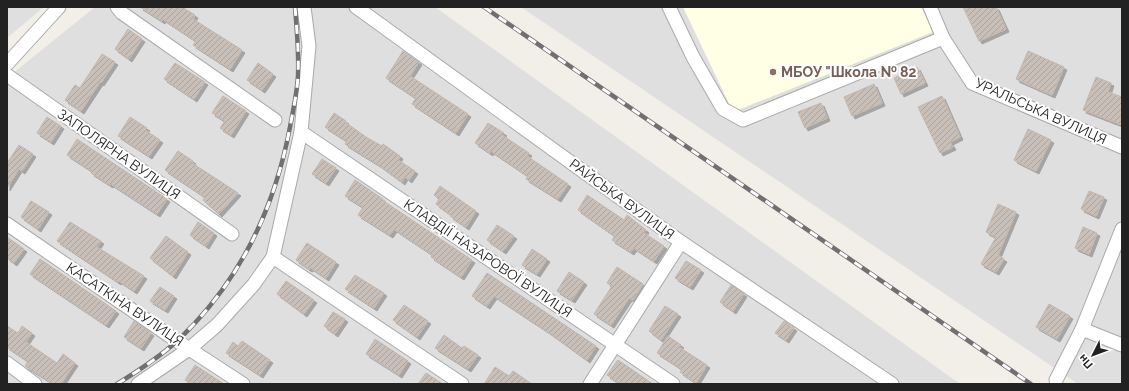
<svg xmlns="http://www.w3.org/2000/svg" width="1129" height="391" font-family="Raleway,sans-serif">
<defs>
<pattern id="building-hatch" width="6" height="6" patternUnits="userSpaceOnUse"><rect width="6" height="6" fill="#c7bfb8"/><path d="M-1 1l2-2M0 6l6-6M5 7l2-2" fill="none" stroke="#aba49e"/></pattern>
<filter id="shadow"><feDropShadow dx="3" dy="3" stdDeviation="0" flood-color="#0004"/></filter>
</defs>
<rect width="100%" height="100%" fill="#f2efe9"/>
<g fill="#e0dfdf">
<polygon points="7,7 44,7 7,38"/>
<polygon points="95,7 435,7 960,384 7,384 7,78"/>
<polygon points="521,7 1122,7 1122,384 1078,384"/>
</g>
<polygon fill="#ffffe5" points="683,7 921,7 933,32 733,112"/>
<g fill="url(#building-hatch)" stroke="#c4b6ab" filter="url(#shadow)">
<polygon points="140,7 182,7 195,15 193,19 242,50 230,69 193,45 196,41 163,19 162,21"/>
<polygon points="963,7 996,7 1006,29 979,41"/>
<polygon points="128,29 142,39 129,59 115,49"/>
<polygon points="403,51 419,62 410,76 468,114 456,133 412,104 416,98 386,78"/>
<polygon points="1028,51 1064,67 1052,95 1016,79"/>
<polygon points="102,54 115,62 101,83 100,82 81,111 65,100 75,85 80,88"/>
<polygon points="175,63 205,82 194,99 164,79"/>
<polygon points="258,63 273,74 262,90 247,80"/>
<polygon points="917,67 925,83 901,94 894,78"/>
<polygon points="1096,77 1111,83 1108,92 1122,97 1122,125 1083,110"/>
<polygon points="874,84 882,103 852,116 844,97"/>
<polygon points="223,96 246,111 231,135 220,128 225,121 212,113"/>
<polygon points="942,96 960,137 950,142 953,147 940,153 918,107"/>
<polygon points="821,103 827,118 805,128 798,112"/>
<polygon points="334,113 346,121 345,122 366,137 382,146 383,144 400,156 398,160 415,171 409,180 405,177 402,182 379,165 345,144 347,141 325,127"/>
<polygon points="47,117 61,126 51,142 37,133"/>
<polygon points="130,117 147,128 145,130 160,140 149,156 118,136"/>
<polygon points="488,123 504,133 502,135 529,153 527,156 568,184 558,199 526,179 528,176 491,151 490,153 475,143"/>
<polygon points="1028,129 1051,140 1036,171 1014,160"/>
<polygon points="77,139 167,199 157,214 111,184 110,185 91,173 92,171 67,155"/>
<polygon points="19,145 33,154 22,171 19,169 7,188 7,163"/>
<polygon points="178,151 193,161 192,163 209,174 238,193 219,214 203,200 205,197 165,170"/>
<polygon points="322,159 336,168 326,183 312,174"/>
<polygon points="355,180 383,199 382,200 472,260 461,277 431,257 433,255 394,229 390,235 358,215 363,207 345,196"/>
<polygon points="440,186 476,211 466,227 450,216 451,215 436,204 439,199 434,195"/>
<polygon points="1089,191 1104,197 1096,216 1081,209"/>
<polygon points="587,195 624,220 627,215 646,230 644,233 664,246 654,261 634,248 631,252 612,240 615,236 578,210"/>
<polygon points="31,201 49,212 38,229 21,217"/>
<polygon points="998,204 1016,212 998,255 1004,259 996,272 981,264 996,237 986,232"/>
<polygon points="70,222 101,241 97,247 144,276 134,291 119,281 118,282 57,241"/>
<polygon points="198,222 214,233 206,246 190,235"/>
<polygon points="497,225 514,236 503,251 487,240"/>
<polygon points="1083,227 1097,233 1089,254 1075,248"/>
<polygon points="166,236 188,252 173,276 150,258"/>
<polygon points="7,237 24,249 14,263 7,258"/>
<polygon points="307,243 336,262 326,278 311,268 309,269 296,260"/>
<polygon points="532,249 547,259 537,274 522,265"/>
<polygon points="40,259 116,311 106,325 30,274"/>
<polygon points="686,261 701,270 690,287 675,278"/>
<polygon points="617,267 643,284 633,300 629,298 611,325 594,314 612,286 607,283"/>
<polygon points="569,272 584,282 572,300 557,291"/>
<polygon points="487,273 596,346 587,360 547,331 494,296 487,306 472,296"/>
<polygon points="355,275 384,293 374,308 345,289"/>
<polygon points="286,281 314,300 304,314 277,294"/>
<polygon points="731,285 744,294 733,311 720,302"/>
<polygon points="160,287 174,296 165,310 150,301"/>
<polygon points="1049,304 1070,316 1057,339 1036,327"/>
<polygon points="404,305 428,321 417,337 393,320"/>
<polygon points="665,306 678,314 661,340 649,331"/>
<polygon points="333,312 345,319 335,334 324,326"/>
<polygon points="134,321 151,333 141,348 124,337"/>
<polygon points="784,321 794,328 786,340 775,333"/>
<polygon points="7,326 18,333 22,326 32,333 26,342 57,363 63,354 75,363 61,384 54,384 25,366 28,361 7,347"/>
<polygon points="444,335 462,348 464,346 478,355 468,369 435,348"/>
<polygon points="668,336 681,345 679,347 707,365 696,383 680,372 682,369 657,353"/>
<polygon points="375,339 408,361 399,375 366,354"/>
<polygon points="242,341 270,360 260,375 226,353 233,342 238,346"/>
<polygon points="618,360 624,364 653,384 621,384 607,375"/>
<polygon points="195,365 224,384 191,384 185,380"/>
<polygon points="495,367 509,376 513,371 532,384 484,384"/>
<polygon points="426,373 443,384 418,384"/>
</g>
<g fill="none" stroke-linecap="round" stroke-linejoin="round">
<defs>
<g id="minor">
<polyline points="117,7 122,13 275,120"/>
<polyline points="356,7 681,242 892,384"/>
<polyline points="669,7 693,57 723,109 743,120 943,38"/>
<polyline points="930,7 943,38 972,83 1122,147"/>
<polyline points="7,64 59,7"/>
<polyline points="7,75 232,234"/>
<polyline points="301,132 673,384"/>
<polyline points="7,224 177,341 243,384"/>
<polyline points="273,257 462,384"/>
<polyline points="1082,329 1122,345"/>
<polyline points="7,363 35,384"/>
<polyline points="1056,380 1082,329 1122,229"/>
<polyline points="138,384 189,349 217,325 254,284 273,257 301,132 309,46 304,7"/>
<polyline points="590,384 681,242"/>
</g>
</defs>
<use href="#minor" stroke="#a9a9a9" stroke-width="15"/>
<use href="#minor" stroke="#fff" stroke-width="13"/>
<defs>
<g id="rail">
<polyline points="484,7 1031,384"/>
<path d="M 117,384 C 138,371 158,358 176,342 C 183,336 189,329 195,323 C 247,267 276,201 290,127 C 293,111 297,93 298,76 C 299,53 297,30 295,7"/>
</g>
</defs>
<use href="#rail" stroke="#707070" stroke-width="4.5"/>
<use href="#rail" stroke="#fff" stroke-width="3" stroke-dasharray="9" stroke-linecap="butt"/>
</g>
<circle fill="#8d6e63" stroke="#fff" stroke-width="1.5" cx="773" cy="72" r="4"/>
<g text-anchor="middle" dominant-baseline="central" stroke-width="4" stroke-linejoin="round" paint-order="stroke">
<g font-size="14" font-weight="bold" fill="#785e54" stroke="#fff" text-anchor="start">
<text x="781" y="72">МБОУ "Школа № 82</text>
</g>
<g font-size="14" fill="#222" stroke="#fff">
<text transform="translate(1041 111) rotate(24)">УРАЛЬСЬКА ВУЛИЦЯ</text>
<text transform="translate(119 154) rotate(35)">ЗАПОЛЯРНА ВУЛИЦЯ</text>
<text transform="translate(622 199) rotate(36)">РАЙСЬКА ВУЛИЦЯ</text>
<text transform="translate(488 258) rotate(34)">КЛАВДІЇ НАЗАРОВОЇ ВУЛИЦЯ</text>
<text transform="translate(125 304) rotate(34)">КАСАТКІНА ВУЛИЦЯ</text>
</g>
</g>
<rect width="1129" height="391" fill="none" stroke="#222222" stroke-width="16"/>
<g transform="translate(1093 355) rotate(228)" stroke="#ffffff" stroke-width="3" paint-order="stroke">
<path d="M0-3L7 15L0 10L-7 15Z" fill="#222222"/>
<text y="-6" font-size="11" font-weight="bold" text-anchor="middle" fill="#222222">Пн</text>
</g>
</svg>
